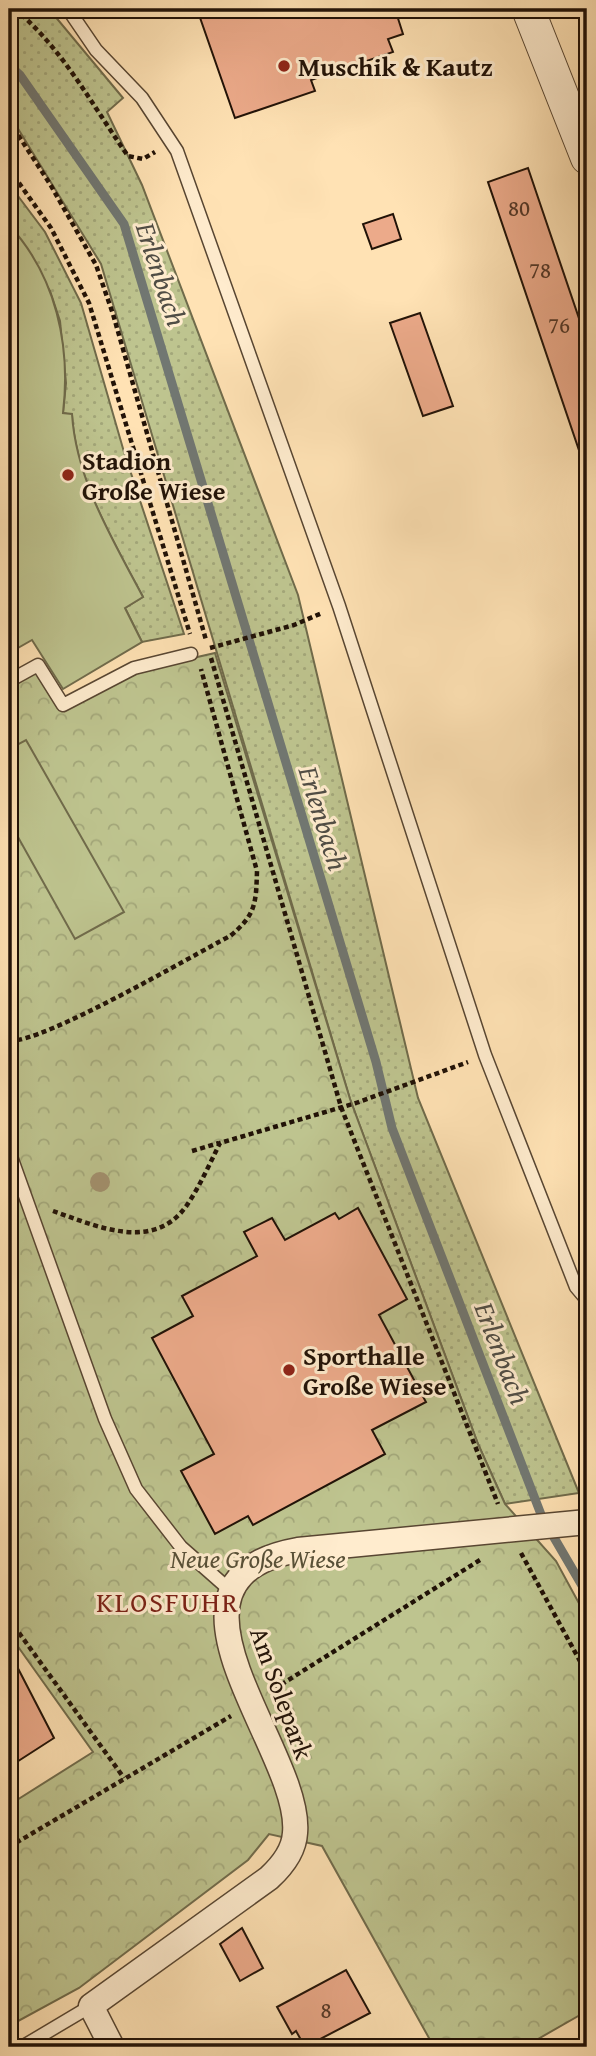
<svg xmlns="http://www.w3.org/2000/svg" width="596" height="2056" font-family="'Gentium Book Plus',serif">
<defs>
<pattern id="grass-dots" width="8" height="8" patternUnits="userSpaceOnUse" patternTransform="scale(1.75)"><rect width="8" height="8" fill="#bec48f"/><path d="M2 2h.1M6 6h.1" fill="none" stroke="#a3a77a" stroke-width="1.8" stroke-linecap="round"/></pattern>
<pattern id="park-crowns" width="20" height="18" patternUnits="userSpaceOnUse" patternTransform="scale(1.75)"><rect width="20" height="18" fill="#bec48f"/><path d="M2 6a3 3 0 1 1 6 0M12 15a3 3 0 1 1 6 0" fill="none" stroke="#a3a77a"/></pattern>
</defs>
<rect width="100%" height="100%" fill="#ffe2b4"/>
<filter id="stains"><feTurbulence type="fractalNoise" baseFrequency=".00286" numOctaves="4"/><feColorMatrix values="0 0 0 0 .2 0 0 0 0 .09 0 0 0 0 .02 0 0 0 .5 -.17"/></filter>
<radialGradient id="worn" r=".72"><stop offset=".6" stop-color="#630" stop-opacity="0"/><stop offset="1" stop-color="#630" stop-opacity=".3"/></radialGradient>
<g fill="url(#grass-dots)" stroke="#706b4b" stroke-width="2">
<polygon points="9,9 49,9 123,98 107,112 142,185 298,595 418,1098 579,1493 505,1504 478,1444 350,1099 101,264 9,114"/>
<path d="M 9,184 L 45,232 L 81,303 L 124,452 L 184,634 L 142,642 L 125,608 L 143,597 C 113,540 76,480 72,415 L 63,413 L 66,383 L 60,321 L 50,291 L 9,225 Z"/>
</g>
<polygon fill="url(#park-crowns)" stroke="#706b4b" stroke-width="2" points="215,653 350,1099 478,1444 505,1504 556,1561 587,1618 587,2011 524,2047 434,2047 322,1846 269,1834 248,1860 79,1988 9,2026 9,1805 93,1752 9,1634 9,683 36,670 61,710 136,671"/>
<g fill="#bec48f" stroke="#706b4b" stroke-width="2">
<path d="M 9,225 C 56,276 71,345 63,413 L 72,414 C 76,480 113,540 143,597 L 125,608 L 142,642 L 63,689 L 32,640 L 9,653 L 9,429 L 16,390 L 15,362 L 9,332 Z"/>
<polygon points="26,740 124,912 75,939 9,821 9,749"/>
</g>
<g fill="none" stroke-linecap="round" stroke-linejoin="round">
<polyline stroke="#717772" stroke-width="9" points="9,65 20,75 124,224 376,1062 392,1128 542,1517 587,1594"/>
</g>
<g fill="#ecaa8a" stroke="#211207" stroke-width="2">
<polygon points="197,9 395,9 403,34 388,39 393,52 311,80 315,91 235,118"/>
<polygon points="528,168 587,342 587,461 583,462 488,182"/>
<polygon points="393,214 401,239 372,249 363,224"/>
<polygon points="420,313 453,406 423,416 390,323"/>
<polygon points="358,1208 407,1299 379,1315 426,1402 372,1430 385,1454 253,1525 248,1516 215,1534 181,1471 214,1454 152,1338 193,1316 182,1296 257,1256 244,1232 272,1218 285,1240 335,1213 339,1219"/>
<polygon points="9,1651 54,1738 9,1767"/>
<polygon points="242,1928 263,1968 240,1981 220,1944"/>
<polygon points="346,1970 370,2013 305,2047 296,2031 292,2034 277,2007"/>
</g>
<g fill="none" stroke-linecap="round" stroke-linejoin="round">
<defs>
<g id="service">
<polyline points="68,9 96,50 142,98 177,151 339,606 485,1055 576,1287 587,1300"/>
<polyline points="9,681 38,665 63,705 134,668 191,654"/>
<polyline points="9,1151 105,1419 136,1489 181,1547 231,1591"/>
<polyline points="22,2047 91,2006"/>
</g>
<path id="minor" d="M 112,2047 L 91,2006 L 269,1878 C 282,1866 294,1851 295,1833 C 303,1751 135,1579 298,1550 L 587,1522"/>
<polyline id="tertiary" points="528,9 587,158"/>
</defs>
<use href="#service" stroke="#584632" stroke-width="15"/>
<use href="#minor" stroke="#584632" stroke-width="27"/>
<use href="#tertiary" stroke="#584632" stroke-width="34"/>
<g stroke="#211207" stroke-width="4.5" stroke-dasharray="5 3.5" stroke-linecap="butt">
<path d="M 15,9 C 63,49 92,105 128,156 L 143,159 L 155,152"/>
<polyline points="9,121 50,184 96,265 113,314 206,640"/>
<polyline points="9,169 51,228 89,303 190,634"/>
<polyline points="210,648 294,625 322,613"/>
<polyline points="211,658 341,1107 498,1504"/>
<path d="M 9,1041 C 45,1042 190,957 230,936 C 256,915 256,903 257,871 L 201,669"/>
<polyline points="192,1151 219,1143"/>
<path d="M 53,1211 C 96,1226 154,1253 187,1205 C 200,1186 210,1163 220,1143 L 356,1103 L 468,1062"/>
<polyline points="521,1553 587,1674"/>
<polyline points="9,1619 124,1778"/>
<polyline points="274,1689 480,1560"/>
<polyline points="9,1847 231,1716"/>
</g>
<use href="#service" stroke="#ffecce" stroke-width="12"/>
<use href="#minor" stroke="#ffecce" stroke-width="24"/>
<use href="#tertiary" stroke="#ffecce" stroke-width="32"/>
</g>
<circle fill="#a3926f" cx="100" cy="1182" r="10"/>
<g fill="#8f2418" stroke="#ffecce" stroke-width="2.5">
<circle cx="284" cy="66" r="7"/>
<circle cx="68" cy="475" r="7"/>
<circle cx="289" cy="1370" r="7"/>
</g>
<g text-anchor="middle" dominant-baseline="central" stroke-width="6" stroke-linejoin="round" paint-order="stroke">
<g font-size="23" fill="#543828">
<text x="519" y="207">80</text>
<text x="540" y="269">78</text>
<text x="559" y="324">76</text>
<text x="326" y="2009">8</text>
</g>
<g font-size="26" font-weight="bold" fill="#211207" stroke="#ffecce" text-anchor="start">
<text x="298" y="66">Muschik &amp; Kautz</text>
<text x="82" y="460">Stadion<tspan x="82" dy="30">Große Wiese</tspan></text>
<text x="303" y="1355">Sporthalle<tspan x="303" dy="30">Große Wiese</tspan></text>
</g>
<g font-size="26" font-style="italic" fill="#585037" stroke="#ffecce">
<text x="258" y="1558">Neue Große Wiese</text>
</g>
<g font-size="26" fill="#211207" stroke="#ffecce">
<text transform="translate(282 1693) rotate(70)">Am Solepark</text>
</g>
<g font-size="28" font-style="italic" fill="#504d45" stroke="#ffecce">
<text transform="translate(162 274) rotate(72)">Erlenbach</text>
<text transform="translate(324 818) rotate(73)">Erlenbach</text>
<text transform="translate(503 1353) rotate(69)">Erlenbach</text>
</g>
<g font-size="28" letter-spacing="2" fill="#7a1f14" stroke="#ffecce">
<text x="168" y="1601">KLOSFUHR</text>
</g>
</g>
<rect width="596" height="2056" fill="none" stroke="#ffe2b4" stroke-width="35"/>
<rect x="10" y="10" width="575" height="2035" fill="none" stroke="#211207" stroke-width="3.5"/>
<rect x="18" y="18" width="561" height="2021" fill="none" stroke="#211207" stroke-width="2"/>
<rect width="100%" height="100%" filter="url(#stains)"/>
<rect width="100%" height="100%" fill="url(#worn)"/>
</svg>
